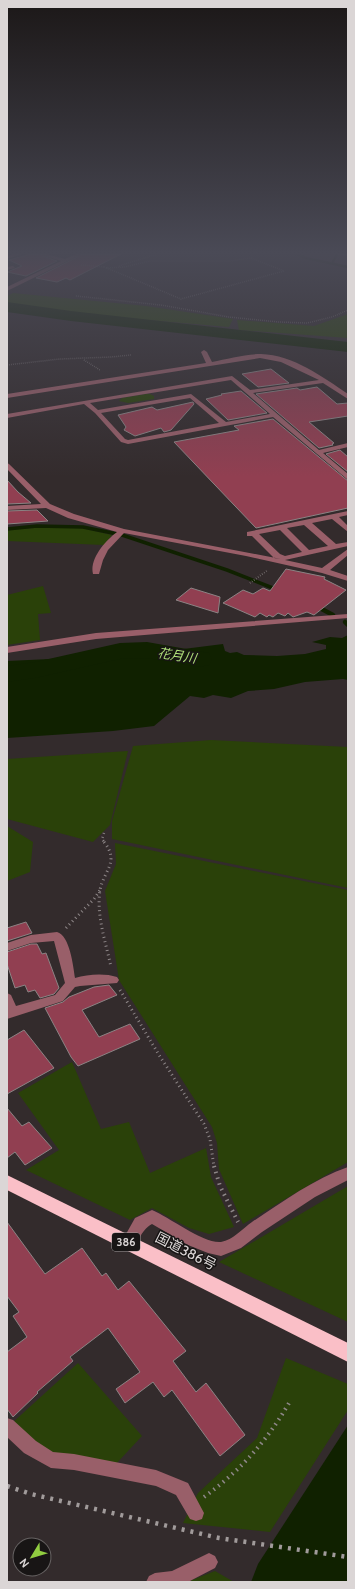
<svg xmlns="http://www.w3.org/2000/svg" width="355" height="1589" font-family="Cabin,'Noto Sans JP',sans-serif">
<rect width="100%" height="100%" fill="#332b2c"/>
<polygon fill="#433537" points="301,254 348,254 348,266 303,256"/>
<g fill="#2a4109">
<polygon points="13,293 146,306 233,319 229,327 56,312 7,304 7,296"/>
<polygon points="348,314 348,338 239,330 237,320 314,326"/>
<polygon points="146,394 150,394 154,396 154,399 128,403 119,401 122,398"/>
<polygon points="34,528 82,528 112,535 104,545 7,541 7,530"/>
<polygon points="43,586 51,613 38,614 40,640 7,645 7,595"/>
<polygon points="211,740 348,747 348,888 112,839 112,821 133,746"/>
<polygon points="128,751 110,825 93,842 7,819 7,759"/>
<polygon points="7,826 33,842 30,872 7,881"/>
<polygon points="115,843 348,890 348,1162 243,1224 219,1169 217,1143 212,1127 119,980 105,891 116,864"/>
<polygon points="72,1062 101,1129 129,1122 150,1173 206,1148 211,1177 234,1227 209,1234 189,1228 152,1208 130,1220 26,1170 59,1150 18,1093"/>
<polygon points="348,1186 348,1322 219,1262"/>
<polygon points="286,1358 348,1384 348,1410 270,1532 183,1523 198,1493 257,1438"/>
<polygon points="78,1363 142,1436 115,1465 51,1454 11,1424"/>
<polygon points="215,1571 234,1582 187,1582"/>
</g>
<g fill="#102100">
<polygon points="348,635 348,680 343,679 305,682 274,689 248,691 231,698 213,695 204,698 190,696 154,726 113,731 7,738 7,661 136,655 223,644 225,651 230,653 237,652 244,655 277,656 305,654 326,649 326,645 312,642 330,637 342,638"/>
<polygon points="348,1425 348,1582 251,1582 258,1564"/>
</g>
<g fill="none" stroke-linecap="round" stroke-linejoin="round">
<g stroke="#102100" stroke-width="2.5">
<polyline points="297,254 306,258 348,267"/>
<polyline points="333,262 337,254"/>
</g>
<polyline stroke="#102100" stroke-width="3.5" points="7,529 37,526 83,527 122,535 227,570 278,590"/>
<g stroke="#102100" stroke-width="4.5">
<polyline points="316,606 333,615"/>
<polyline points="345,622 348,625"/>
</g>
<g fill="#102100" fill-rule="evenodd">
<polygon points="7,302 71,311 348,342 348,352 71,321 7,312"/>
<polygon points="147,642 209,653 212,659 209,665 199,667 147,658 120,659 35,678 7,682 7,666 35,662 120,643"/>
</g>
</g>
<g fill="#913f51" stroke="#8c8384">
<polygon points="31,254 37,254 57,261 26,276 7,272 22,266 9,260"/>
<polygon points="83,254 121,254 70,280 66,278 57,282 36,278"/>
<polygon points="271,369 289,383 258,387 242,374"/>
<polygon points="317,387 337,404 348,403 348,416 309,422 334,443 332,444 333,445 319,448 256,394 297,388 300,390"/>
<polygon points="241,391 267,413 228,420 206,399 222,395 221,394"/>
<polygon points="193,402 194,404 171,430 164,432 161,428 135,436 124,430 126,427 118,415 152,407 157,410"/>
<polygon points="273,419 348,481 348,508 256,528 174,442 239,430 234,426"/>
<polygon points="340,450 348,457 348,472 326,454"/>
<polygon points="7,480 18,492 31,503 7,504"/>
<polygon points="37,510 48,521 7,524 7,511"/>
<polygon points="286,569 325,577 324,579 346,590 314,615 307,612 293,617 288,613 285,616 278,613 273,617 269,615 267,617 260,613 255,617 223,603 243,590 253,594 263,588 270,591"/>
<polygon points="191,588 220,597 218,613 176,600"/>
<polygon points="26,922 32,933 7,941 7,928"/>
<polygon points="31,944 37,944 42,954 46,953 59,988 54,994 40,998 35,990 28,992 25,985 15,988 7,964 7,952"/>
<polygon points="109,985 117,995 82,1010 99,1037 130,1024 140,1039 78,1066 71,1057 45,1008 63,1002 69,997 94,987"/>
<polygon points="24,1030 54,1068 7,1094 7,1040"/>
<polygon points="7,1108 22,1126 29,1122 52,1148 25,1165 15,1152 7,1158"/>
<polygon points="7,1222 45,1274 82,1248 102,1276 106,1273 118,1290 129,1281 186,1351 173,1361 196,1392 206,1383 245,1435 220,1456 172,1390 164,1397 153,1382 125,1403 116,1389 140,1372 108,1328 70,1357 73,1361 37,1392 38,1393 13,1417 7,1409 7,1352 27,1337 13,1316 19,1312 7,1296"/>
</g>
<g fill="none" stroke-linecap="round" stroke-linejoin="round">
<g stroke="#8e8788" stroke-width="1.5" stroke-dasharray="0.5 1.5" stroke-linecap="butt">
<polygon points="251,258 284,271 181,299 107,268 125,267 149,261 230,261"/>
<polyline points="81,265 104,267"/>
<polyline points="119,266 157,254"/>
<polyline points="104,267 107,268"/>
<polyline points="76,296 161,305 229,317 279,322 307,323 332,317 348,310"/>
<polyline points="84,360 100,370"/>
<polyline points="7,365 60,359 111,357 131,355"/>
</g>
<polyline stroke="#8e8788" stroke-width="2" stroke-dasharray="0.5 2" stroke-linecap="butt" points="250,583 268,570"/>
<polyline stroke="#8e8788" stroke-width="2.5" stroke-dasharray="1 3" stroke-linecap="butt" points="104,833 102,839 105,843"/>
<g stroke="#8e8788" stroke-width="3" stroke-dasharray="1 3.5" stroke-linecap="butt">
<path d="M 104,842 C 120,862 104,870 100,890 C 96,915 106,943 111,967"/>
<polyline points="66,928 94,899 100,890"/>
<polyline points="120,990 159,1055 204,1124 210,1139 214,1167"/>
</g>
<g stroke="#8e8788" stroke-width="4" stroke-dasharray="1.5 4.5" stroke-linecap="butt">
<polyline points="214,1166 220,1186 238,1222"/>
<path d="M 204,1497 C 240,1471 267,1441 289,1403"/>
</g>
<g fill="#995f69" fill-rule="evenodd">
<polygon points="14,254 22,254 7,259 7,256"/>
<polygon points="38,254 46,254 65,259 76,254 82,254 7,291 7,287 61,261"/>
<polygon points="336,254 348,254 348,256"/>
<polygon points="13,266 15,268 7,270 7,267"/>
<path d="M 204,350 L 207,352 L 212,362 C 227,359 245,354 261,354 C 293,355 323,377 348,394 L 348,399 L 323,383 L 253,393 L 319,450 L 348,443 L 348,447 L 323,453 L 348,474 L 348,480 L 273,417 L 128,444 L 121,442 L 95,413 L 84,404 L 7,418 L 7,414 L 232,376 L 250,390 L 319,380 L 281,362 L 260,358 L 7,398 L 7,394 L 206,363 L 201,352 ZM 231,380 L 270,414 L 226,422 L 191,394 L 98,410 L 90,403 ZM 190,398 L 219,423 L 128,440 L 125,439 L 101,413 Z"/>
<path d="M 7,463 L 9,464 L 50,504 L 74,514 L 124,529 L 281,559 L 274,558 L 252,536 L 247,536 L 247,532 L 348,511 L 348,515 L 339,517 L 348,526 L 348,532 L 332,519 L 312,523 L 336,544 L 348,542 L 348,546 L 285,560 L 322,568 L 348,549 L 348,555 L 330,570 L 348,576 L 348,581 L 322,573 L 246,556 L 124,533 L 108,550 L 103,560 L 99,574 L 93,574 C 89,559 106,540 117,532 L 68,518 L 46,508 L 7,510 L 7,506 L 41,504 L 7,469 ZM 304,525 L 328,546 L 309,550 L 287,528 ZM 280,530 L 302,552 L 285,556 L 280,554 L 259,534 Z"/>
<polygon points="348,614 348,618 96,639 7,653 7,647 96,633"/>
<path d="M 57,932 C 70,936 73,965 75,978 C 88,974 105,973 117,977 L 119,980 L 117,983 L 80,986 L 75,987 L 63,1001 L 7,1019 L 7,993 L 11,995 L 16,1006 L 55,995 L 65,983 L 54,941 L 31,943 L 7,951 L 7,943 L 31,935 Z"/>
<path d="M 348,1167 L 348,1180 L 315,1197 L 262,1232 L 241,1248 L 221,1256 L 208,1253 L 188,1245 L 152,1224 C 140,1230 139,1245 128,1250 L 123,1248 L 121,1243 L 135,1218 L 152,1210 C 169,1217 204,1244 221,1242 C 233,1240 243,1228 252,1222 C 282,1202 314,1179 348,1167 Z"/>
<polygon points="7,1418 13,1420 36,1441 53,1452 74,1454 156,1470 188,1483 204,1513 202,1519 196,1521 190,1519 176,1495 156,1486 74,1470 51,1468 24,1453 7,1437"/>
<polygon points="209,1553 215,1556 218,1562 215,1568 188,1582 146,1582 149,1576 155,1573 172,1571"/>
</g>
<polygon fill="#fabfc7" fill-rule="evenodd" points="7,1175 348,1343 348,1362 7,1190"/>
<polyline stroke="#a19b9b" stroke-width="4.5" stroke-dasharray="3 6" stroke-linecap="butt" points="7,1486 31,1494 219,1538 348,1557"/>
</g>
<linearGradient id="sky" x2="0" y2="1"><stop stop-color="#1c1818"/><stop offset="0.53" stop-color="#4a4a56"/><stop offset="1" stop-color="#4a4a56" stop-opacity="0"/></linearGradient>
<rect width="355" height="477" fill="url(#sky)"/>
<g text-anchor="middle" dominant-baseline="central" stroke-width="3" stroke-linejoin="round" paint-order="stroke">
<rect fill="#181515" stroke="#a09c9c" stroke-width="1" x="112" y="1233" width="28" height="18" rx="3"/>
<g font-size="11" font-weight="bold" fill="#dbd6d6">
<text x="126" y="1242">386</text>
</g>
<g font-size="13" font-style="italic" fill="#aedf78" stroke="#181515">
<text transform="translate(177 655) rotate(9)">花月川</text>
</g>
<g font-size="14" fill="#dbd6d6" stroke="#181515">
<text transform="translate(186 1251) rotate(27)">国道386号</text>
</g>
</g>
<rect width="355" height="1589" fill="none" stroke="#dbd6d6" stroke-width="16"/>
<g transform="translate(32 1557) rotate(232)"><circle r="19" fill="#181515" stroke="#666262"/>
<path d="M0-3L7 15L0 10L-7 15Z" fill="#91cd40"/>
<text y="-6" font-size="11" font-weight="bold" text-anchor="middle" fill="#dbd6d6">N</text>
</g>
</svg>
